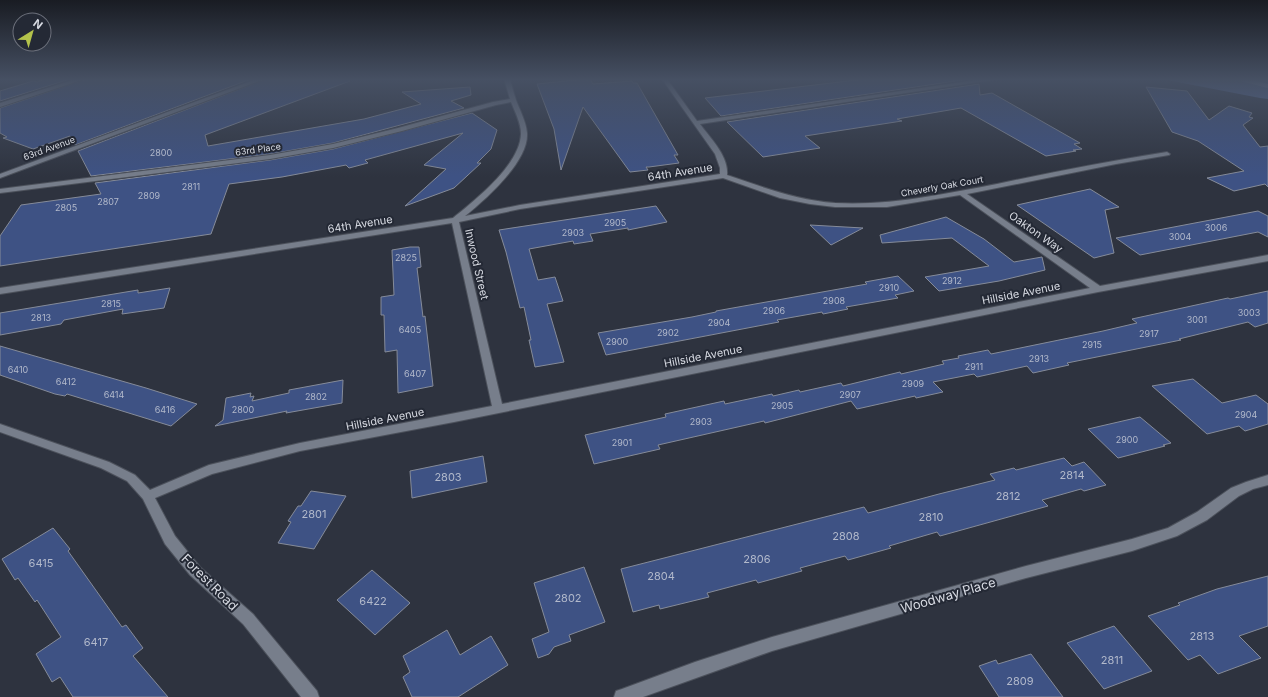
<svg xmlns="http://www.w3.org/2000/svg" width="1268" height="697" font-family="Inter,sans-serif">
<rect width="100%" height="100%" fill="#2e333f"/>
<polygon fill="#586ea2" points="1162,79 1268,79 1268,99 1260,98"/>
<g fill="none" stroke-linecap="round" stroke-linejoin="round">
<polyline stroke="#8596bd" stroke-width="4" points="1241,79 1268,86"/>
</g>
<g fill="#3e5284" stroke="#858b99">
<polygon points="45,79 70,79 0,101 0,91 33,81 37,82"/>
<polygon points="86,79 251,79 75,145 70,136 33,149 3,138 7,137 0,133 0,108"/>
<polygon points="266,79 349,79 350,81 205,135 208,146 364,119 421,104 402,92 470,87 471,95 451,101 464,108 333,143 270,154 91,176 78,151"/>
<polygon points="585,79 590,79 593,84 632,81 633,83 637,83 678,155 674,155 679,163 649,167 646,167 648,170 630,172 583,107 561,170 554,129 537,84"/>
<polygon points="865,79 969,79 721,116 705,98"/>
<polygon points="979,84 980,95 992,93 1080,143 1074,144 1082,149 1073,150 1076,151 1046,156 961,108 897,119 902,121 805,136 820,148 763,157 727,122"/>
<polygon points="1146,87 1187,91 1209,120 1229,106 1252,113 1249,117 1253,118 1243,125 1260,147 1268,146 1268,187 1265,184 1234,191 1207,178 1244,171 1198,141 1172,132"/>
<polygon points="472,113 497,130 491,149 477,163 481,163 454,188 405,206 446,169 424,165 463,133 365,160 368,163 349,168 346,165 282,177 229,184 211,234 0,266 0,236 21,205 101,194 95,183 270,160 333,149"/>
<polygon points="1090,189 1119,207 1105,210 1114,253 1094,258 1017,205"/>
<polygon points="656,206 667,222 628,230 628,228 590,234 593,241 574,244 573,241 529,249 538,280 555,277 563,301 547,304 564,362 535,367 529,340 531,340 524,307 520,308 506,252 499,230"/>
<polygon points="1258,211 1268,216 1268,237 1258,232 1140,255 1116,238"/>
<polygon points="946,217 984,239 1014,262 1042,257 1045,270 999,281 939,291 925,277 989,266 952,238 882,243 880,235"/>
<polygon points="810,225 863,228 831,245"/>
<polygon points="410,247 419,247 421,267 417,268 423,317 425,316 433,386 398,393 397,350 385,352 384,315 381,315 381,297 394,295 392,250"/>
<polygon points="898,276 914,291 895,295 898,298 846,307 848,309 823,314 822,312 777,320 779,322 606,355 598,333 692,317 716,312 716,311 867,284 865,282"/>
<polygon points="170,288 164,308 122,314 123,309 64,320 61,324 0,335 0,313 138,290 138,293"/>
<polygon points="1268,291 1268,323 1255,327 1248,322 1179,339 1181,340 1067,363 1069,365 1033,373 1027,366 977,377 974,374 933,382 943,392 916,398 915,396 857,409 851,401 765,423 764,421 658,445 660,449 594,464 585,435 666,417 665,414 724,401 725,404 772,394 773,396 799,390 800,392 841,383 843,386 900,372 901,374 944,364 942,361 959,358 958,356 988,350 991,354 1103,331 1137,323 1132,319 1228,298 1230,299"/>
<polygon points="0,346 146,388 197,404 171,426 67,394 65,396 55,394 0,375"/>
<polygon points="1193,379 1222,403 1256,395 1268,404 1268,424 1245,431 1239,426 1207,434 1152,386"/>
<polygon points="343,380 342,403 286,413 287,411 215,426 223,420 226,398 251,393 250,397 254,396 252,401 289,393 289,390"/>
<polygon points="1140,417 1171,443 1163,445 1165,446 1118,458 1088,429"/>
<polygon points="483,456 487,482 412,498 410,471"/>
<polygon points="1064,458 1072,466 1084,462 1106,485 1084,491 1081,489 1042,500 1048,506 940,536 937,532 889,546 891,548 848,560 845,556 800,568 802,571 758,583 756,580 707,593 709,597 660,609 659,605 633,612 621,569 864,507 868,513 939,494 995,480 990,474 1014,468 1016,470"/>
<polygon points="311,491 346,496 314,549 278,543 291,522 288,521 298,506 301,506"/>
<polygon points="53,528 70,549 68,551 122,627 126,625 143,648 133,656 168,697 73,697 60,677 52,682 36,654 61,637 37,600 35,602 18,578 15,580 2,559"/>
<polygon points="584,567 605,622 569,635 571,641 554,647 549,654 538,658 532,639 549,632 534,583"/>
<polygon points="372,570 410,603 375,635 337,600"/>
<polygon points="1268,576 1268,626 1239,636 1261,658 1218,674 1200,655 1188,660 1148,616 1180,605 1178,603 1217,589"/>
<polygon points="1114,626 1152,671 1104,689 1067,643"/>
<polygon points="447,630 460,655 491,636 508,665 458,697 412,697 403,677 410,672 403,656"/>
<polygon points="1031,654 1063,697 999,697 979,666 996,660 998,664"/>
</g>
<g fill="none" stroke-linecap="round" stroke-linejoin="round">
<defs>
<g id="street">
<polygon points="76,79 85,79 0,107 0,103"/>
<polygon points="257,79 265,79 0,178 0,174"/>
<path d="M 504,79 L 510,79 C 512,86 514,94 516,100 C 520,111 526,121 527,133 C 529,161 486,199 465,216 L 520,205 L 720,174 L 720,168 L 715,154 L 662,79 L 667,79 L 697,121 L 982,79 L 999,79 L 700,124 C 710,138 729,156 727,175 C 762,187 797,200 835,203 C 890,206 944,194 997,184 C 1054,172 1110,161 1167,152 L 1170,154 L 1169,155 L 1116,164 L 967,194 L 1100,286 L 1268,255 L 1268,261 L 1098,292 L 454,422 L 300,451 L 212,474 L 155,498 L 175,536 L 200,567 L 253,614 L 317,691 L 319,697 L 301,697 L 243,624 L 190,575 L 165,544 L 143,499 L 127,481 L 101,468 L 0,432 L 0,424 L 109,462 L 135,475 L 150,490 L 209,465 L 300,443 L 492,406 L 452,223 L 0,294 L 0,288 L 453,218 C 475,200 520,165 521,134 C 521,123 515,112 511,102 L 496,105 L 402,131 L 333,148 L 270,159 L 0,193 L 0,189 L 270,155 L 333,144 L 398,128 L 493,102 L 510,99 ZM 723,178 L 780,198 L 810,204 L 835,207 L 887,207 L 960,195 L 1090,288 L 502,404 L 459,222 L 520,209 Z"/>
<polygon points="1268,475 1268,485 1253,489 1239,496 1207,520 1177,536 1132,551 1026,578 772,651 643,697 614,697 616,691 622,689 695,662 772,637 1026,566 1132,539 1168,528 1197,512 1231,488 1246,482"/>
</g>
</defs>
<use href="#street" stroke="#4c515b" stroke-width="2"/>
<use href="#street" fill="#777e8b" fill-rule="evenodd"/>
</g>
<linearGradient id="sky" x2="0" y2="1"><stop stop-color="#191c23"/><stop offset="0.45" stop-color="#465063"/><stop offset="1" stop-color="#465063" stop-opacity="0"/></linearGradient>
<rect width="1268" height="177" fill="url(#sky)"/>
<g text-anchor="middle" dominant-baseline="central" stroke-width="4" stroke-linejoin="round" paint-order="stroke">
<g font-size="9" fill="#d8dbe3" stroke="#242935">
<text transform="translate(49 148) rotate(-20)">63rd Avenue</text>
<text transform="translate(258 149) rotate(-8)">63rd Place</text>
<text transform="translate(942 186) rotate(-10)">Cheverly Oak Court</text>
</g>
<g font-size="9" fill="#b2b9cb">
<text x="161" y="152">2800</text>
<text x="191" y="186">2811</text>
<text x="149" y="195">2809</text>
<text x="108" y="201">2807</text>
<text x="66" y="207">2805</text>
<text x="615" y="222">2905</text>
<text x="1216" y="227">3006</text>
<text x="573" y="232">2903</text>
<text x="1180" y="236">3004</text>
<text x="406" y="257">2825</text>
<text x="952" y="280">2912</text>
<text x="889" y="287">2910</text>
<text x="834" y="300">2908</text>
<text x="111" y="303">2815</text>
<text x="774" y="310">2906</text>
<text x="1249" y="312">3003</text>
<text x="41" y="317">2813</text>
<text x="1197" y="319">3001</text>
<text x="719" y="322">2904</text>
<text x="410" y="329">6405</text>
<text x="668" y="332">2902</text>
<text x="1149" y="333">2917</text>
<text x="617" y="341">2900</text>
<text x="1092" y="344">2915</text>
<text x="1039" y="358">2913</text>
<text x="974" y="366">2911</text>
<text x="18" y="369">6410</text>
<text x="415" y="373">6407</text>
<text x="66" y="381">6412</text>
<text x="913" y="383">2909</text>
<text x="114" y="394">6414</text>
<text x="850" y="394">2907</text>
<text x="316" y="396">2802</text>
<text x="782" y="405">2905</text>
<text x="165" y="409">6416</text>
<text x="243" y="409">2800</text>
<text x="1246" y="414">2904</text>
<text x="701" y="421">2903</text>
<text x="1127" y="439">2900</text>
<text x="622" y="442">2901</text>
</g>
<g font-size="11" fill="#d8dbe3" stroke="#242935">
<text transform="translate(680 172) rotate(-9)">64th Avenue</text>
<text transform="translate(360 224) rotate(-9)">64th Avenue</text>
<text transform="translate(1036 232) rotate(35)">Oakton Way</text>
<text transform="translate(477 264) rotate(77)">Inwood Street</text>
<text transform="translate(1021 293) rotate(-11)">Hillside Avenue</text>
<text transform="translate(703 356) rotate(-11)">Hillside Avenue</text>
<text transform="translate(385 419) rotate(-11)">Hillside Avenue</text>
</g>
<g font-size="11" fill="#b2b9cb">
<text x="1072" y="475">2814</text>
<text x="448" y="477">2803</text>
<text x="1008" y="496">2812</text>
<text x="314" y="514">2801</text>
<text x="931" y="517">2810</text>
<text x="846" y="536">2808</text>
<text x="757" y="559">2806</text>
<text x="41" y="563">6415</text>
<text x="661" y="576">2804</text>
<text x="568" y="598">2802</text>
<text x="373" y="601">6422</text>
<text x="1202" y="636">2813</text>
<text x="96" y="642">6417</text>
<text x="1112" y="660">2811</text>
<text x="1020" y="681">2809</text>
</g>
<g font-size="13" fill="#d8dbe3" stroke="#242935">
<text transform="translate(210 582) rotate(45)">Forest Road</text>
<text transform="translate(948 595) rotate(-16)">Woodway Place</text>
</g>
</g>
<g transform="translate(32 32) rotate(37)"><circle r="19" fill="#242935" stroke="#6c707b"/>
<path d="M0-3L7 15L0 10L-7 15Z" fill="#b3c24b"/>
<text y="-6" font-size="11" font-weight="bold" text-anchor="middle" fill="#d8dbe3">N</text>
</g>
</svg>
